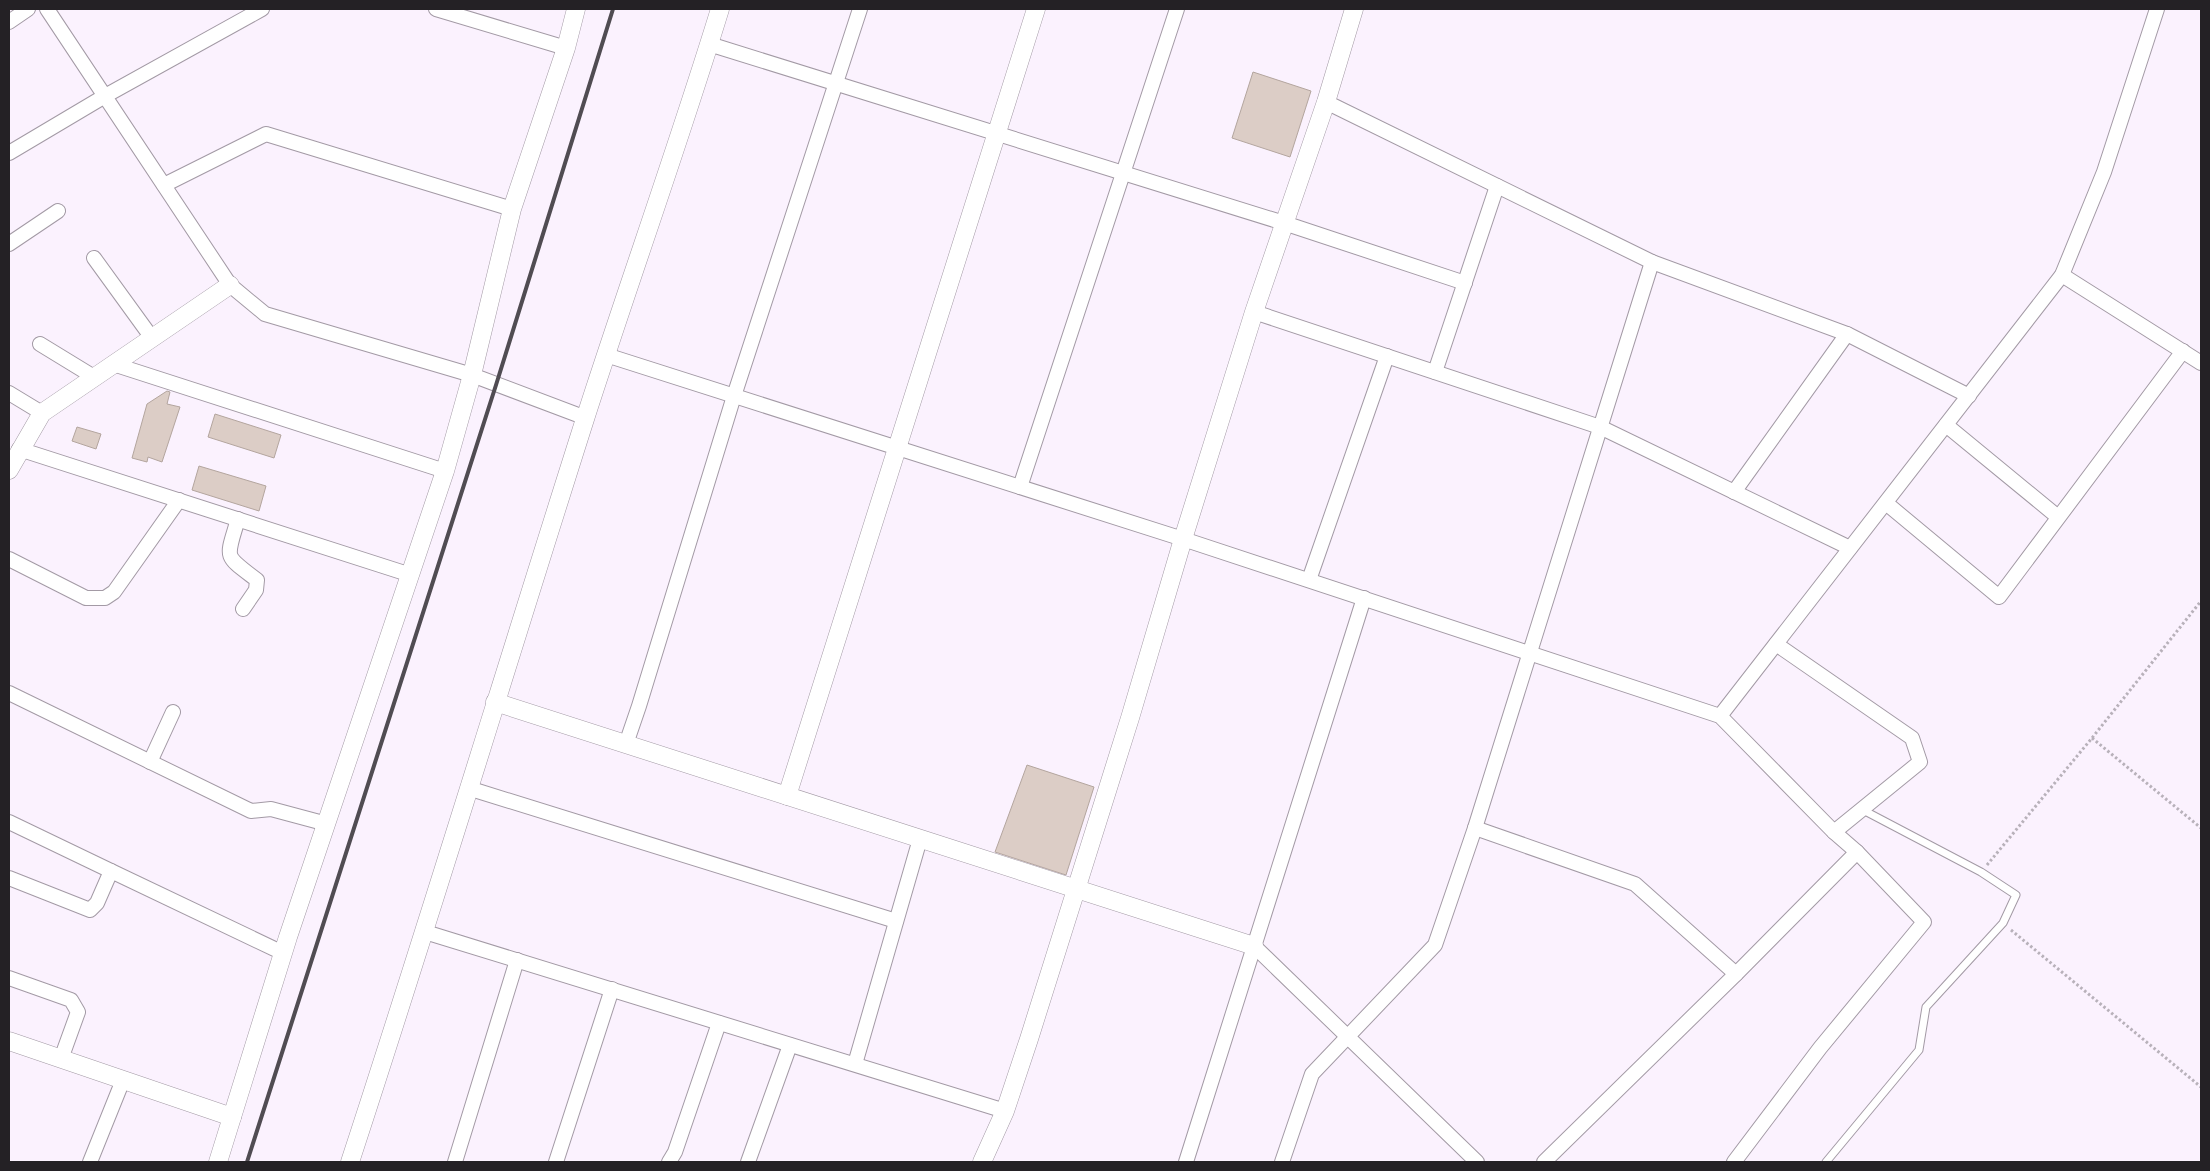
<svg xmlns="http://www.w3.org/2000/svg" width="2210" height="1171" font-family="Bitter,serif">
<rect width="100%" height="100%" fill="#fbf2fe"/>
<g fill="#dccdc6" stroke="#b3a59e">
<polygon points="1253,72 1311,91 1290,157 1232,138"/>
<polygon points="167,391 170,392 167,404 180,407 162,462 148,457 147,462 132,458 147,404"/>
<polygon points="215,414 281,435 274,458 208,437"/>
<polygon points="77,427 101,434 96,449 72,441"/>
<polygon points="199,466 266,486 259,511 192,490"/>
<polygon points="1027,765 1094,787 1066,875 995,852"/>
</g>
<g fill="none" stroke-linecap="round" stroke-linejoin="round">
<defs>
<polyline id="service" points="1826,1162 1919,1050 1926,1007 2003,923 2016,895 1981,872 1863,810"/>
<g id="minor">
<polyline points="47,9 230,285 265,314 472,375 586,418"/>
<polyline points="436,9 566,48"/>
<polyline points="9,22 28,9"/>
<polyline points="709,44 1284,223 1465,283"/>
<polyline points="1326,102 1652,262 1847,334 1969,396"/>
<polyline points="9,153 105,96 262,9"/>
<polyline points="164,185 266,134 512,209"/>
<polyline points="9,244 58,211"/>
<polyline points="94,258 152,338"/>
<polyline points="2062,275 2201,363"/>
<polyline points="1254,312 1600,427 1850,548"/>
<polyline points="40,344 94,377"/>
<polyline points="606,355 1183,539 1720,716 1834,832 1857,852 1924,922 1820,1048 1734,1162"/>
<polyline points="113,364 445,471"/>
<polyline points="1435,372 1497,186"/>
<polyline points="9,393 42,413"/>
<polyline points="1946,425 2058,517"/>
<polyline points="19,449 411,575"/>
<polyline points="1020,487 1177,9"/>
<polyline points="1734,492 1847,334"/>
<polyline points="1886,503 1999,597 2183,351"/>
<path d="M 238,519 C 226,560 223,554 257,580 L 256,590 L 243,609"/>
<polyline points="9,559 86,598 105,598 114,592 179,500"/>
<polyline points="1309,580 1387,356"/>
<polyline points="1776,644 1912,738 1920,762 1834,832"/>
<polyline points="9,693 251,811 271,809 327,824"/>
<polyline points="1720,716 2062,275 2104,172 2157,9"/>
<polyline points="626,744 639,706 734,396 860,9"/>
<polyline points="150,762 173,712"/>
<polyline points="468,788 896,921"/>
<polyline points="9,822 111,871"/>
<polyline points="1475,828 1635,884 1736,974"/>
<polyline points="9,878 90,910 97,903 111,871 283,953"/>
<polyline points="425,932 1005,1111"/>
<polyline points="1254,946 1477,1162"/>
<polyline points="9,978 71,1000 78,1012 61,1059"/>
<polyline points="855,1064 920,839"/>
<polyline points="90,1162 123,1080"/>
<polyline points="455,1162 517,960"/>
<polyline points="556,1162 612,989"/>
<polyline points="669,1162 675,1152 719,1023"/>
<polyline points="748,1162 790,1045"/>
<polyline points="1186,1162 1364,598"/>
<polyline points="1282,1162 1312,1074 1435,945 1475,828 1652,262"/>
<polyline points="1544,1162 1736,974 1857,852"/>
</g>
<g id="tertiary">
<polyline points="9,470 42,413 230,285"/>
<polyline points="495,702 1254,946"/>
<polyline points="787,796 1036,9"/>
<polyline points="9,1041 232,1117"/>
<polyline points="218,1162 288,937 445,471 472,375 512,209 566,48 576,9"/>
<path d="M 350,1162 C 431,915 506,667 585,419 C 629,282 678,146 720,9"/>
<polyline points="982,1162 1005,1111 1029,1039 1130,718 1183,539 1254,312 1326,102 1354,9"/>
</g>
</defs>
<use href="#service" stroke="#a39aa5" stroke-width="9"/>
<use href="#minor" stroke="#a39aa5" stroke-width="16"/>
<use href="#tertiary" stroke="#a39aa5" stroke-width="19"/>
<g stroke="#b8b1ba" stroke-width="3" stroke-dasharray="2.5 2.5" stroke-linecap="butt">
<polyline points="2092,738 2201,828"/>
<polyline points="1987,865 2092,738 2201,601"/>
<polyline points="2011,930 2201,1087"/>
</g>
<use href="#service" stroke="#fff" stroke-width="7"/>
<use href="#minor" stroke="#fff" stroke-width="14"/>
<use href="#tertiary" stroke="#fff" stroke-width="18"/>
<polyline stroke="#504c52" stroke-width="4" points="247,1162 496,385 613,9"/>
</g>
<rect width="2210" height="1171" fill="none" stroke="#242125" stroke-width="20"/>
</svg>
